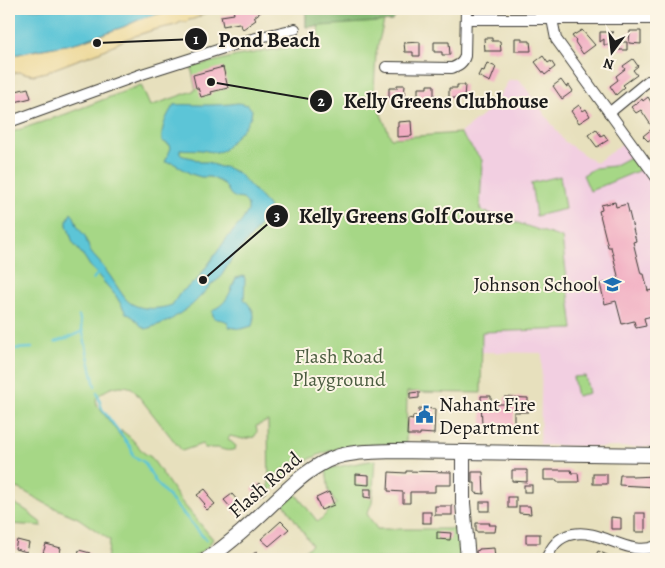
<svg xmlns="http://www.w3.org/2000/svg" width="665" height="568" font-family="Alegreya,serif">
<rect width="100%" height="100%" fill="#fcf5e5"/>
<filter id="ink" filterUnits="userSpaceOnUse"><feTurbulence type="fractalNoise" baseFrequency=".02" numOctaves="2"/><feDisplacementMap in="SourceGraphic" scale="10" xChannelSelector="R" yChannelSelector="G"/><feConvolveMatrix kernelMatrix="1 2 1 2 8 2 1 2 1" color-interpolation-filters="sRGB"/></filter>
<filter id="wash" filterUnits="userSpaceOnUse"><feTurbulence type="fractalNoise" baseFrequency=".0096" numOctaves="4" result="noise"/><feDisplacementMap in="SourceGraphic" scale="20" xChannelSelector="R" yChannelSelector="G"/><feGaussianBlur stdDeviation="1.12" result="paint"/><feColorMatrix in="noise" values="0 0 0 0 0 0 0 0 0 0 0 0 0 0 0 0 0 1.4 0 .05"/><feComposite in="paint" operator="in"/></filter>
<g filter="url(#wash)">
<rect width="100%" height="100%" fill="#e7e0bd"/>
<polygon fill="#f2cfe1" points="509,80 520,80 564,141 596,163 623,143 656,189 656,447 598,447 540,445 542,353 482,352 482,332 572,328 562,238 480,210 482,160 460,133 492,108"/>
<g fill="#a6d786" stroke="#617a51">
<path d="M 306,9 L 414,9 L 402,11 L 392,21 L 384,21 L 376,53 L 374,89 L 380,112 L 391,138 L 460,133 L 482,160 L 480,210 L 562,238 L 573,329 L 482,332 L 481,393 L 407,392 L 406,444 C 371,444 336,443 305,462 C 292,470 281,482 269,492 L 268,421 L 256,426 C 257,431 258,432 254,437 L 243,439 L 230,436 L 228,439 L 236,446 L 235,449 C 228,452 225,450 218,448 C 214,448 209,448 205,448 L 202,444 L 182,451 L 132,388 C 119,383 105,388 96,399 L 97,405 L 122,438 L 121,430 L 131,438 L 144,453 L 151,457 L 181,501 L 213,539 L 207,548 L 190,559 L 107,559 L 110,540 L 78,518 L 50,506 L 20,489 L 9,486 L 9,133 L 66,114 L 141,85 L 150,106 L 196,90 L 191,67 L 237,56 L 320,42 L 318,26 L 306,27 Z"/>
<polygon points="630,157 640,170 590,191 583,175 595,168 613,166"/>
<polygon points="560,176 565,209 536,216 531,183"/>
<polygon points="585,376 589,393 577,396 573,377"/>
<polygon points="375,460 372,503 367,514 377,529 465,529 468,559 294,559 312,545 284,504 295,493 318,522 336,504 329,492 326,469"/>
<polygon points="9,501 21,507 30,513 32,516 40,522 42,526 9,524"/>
</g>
<polygon fill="#84b873" stroke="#506a48" points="306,9 414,9 402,11 392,21 306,27"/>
<path fill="#eeda9e" stroke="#857b5d" d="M 176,9 L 216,9 C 205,11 199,19 189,20 L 187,22 L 181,22 L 176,25 L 153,30 L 126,39 L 97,53 L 77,60 L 46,72 L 34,75 L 19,72 L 9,74 L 9,56 L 14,55 L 82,41 L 123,27 L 143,18 Z"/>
<g fill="#5bc5d7" stroke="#3c707a">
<polygon points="9,9 176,9 143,18 123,27 82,41 66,45 36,50 9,56"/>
<path d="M 238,103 L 248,105 L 252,110 L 251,116 L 246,125 L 224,150 C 216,154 209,151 201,150 C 194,149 187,150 180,149 L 180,153 L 183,156 L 193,158 L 200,162 L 207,162 L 220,167 L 225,167 L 238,173 L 266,203 L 269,207 L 269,211 L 252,236 L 233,257 L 220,278 L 212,284 L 199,298 L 192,305 L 169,321 L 146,329 L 142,327 L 133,317 L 126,313 L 116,296 L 90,266 L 85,258 L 73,243 L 67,225 L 67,221 L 71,213 C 76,218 75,221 78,227 C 79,230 83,233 85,236 C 87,241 88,246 90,251 C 94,257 101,263 105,269 C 112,278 118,289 125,298 C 135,311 158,310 172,305 L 180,293 L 197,280 L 227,238 L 242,221 L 248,211 L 248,206 L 247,203 L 243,199 L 236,198 L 231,195 L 224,184 L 217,180 L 210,177 L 201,177 L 191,174 L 173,163 L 165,162 L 171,148 L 170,145 L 162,141 C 161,128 166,116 174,105 C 184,104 192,105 202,105 C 213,105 226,105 238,103 Z"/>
<path d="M 244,276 L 245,279 L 244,299 C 252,309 257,311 252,326 L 241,329 L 229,327 C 228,325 228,324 227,322 C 224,319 218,320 214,318 L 212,312 C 215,308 219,307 222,304 C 229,298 232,287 236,278 Z"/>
</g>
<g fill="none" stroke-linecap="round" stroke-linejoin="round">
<g stroke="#5bc5d7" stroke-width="2.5">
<polyline points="93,279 98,273"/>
<polyline points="79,316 95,386"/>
<polyline points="55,342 68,338 83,331"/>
<polyline points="9,349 32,348"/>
<polyline points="97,392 102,409 131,448 133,456 144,462 155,481 206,540"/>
</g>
</g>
<g id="blocks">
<g fill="#f1abc1">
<polygon points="233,9 265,9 254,17 256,20 243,29 239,23 223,26 221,16 234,14"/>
<polygon points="582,30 595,45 583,54 575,42 576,41 572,36"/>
<polygon points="630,31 641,31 641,44 629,43"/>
<polygon points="600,32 614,32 612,33 612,45 604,45 604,39 600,42"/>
<polygon points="484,38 492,38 492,41 500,41 501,51 485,51"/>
<polygon points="515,38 522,38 522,41 530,41 531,51 515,51"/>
<polygon points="420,42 420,56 413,56 413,52 405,52 404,43"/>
<polygon points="434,42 449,42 450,55 442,55 442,52 434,52"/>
<polygon points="620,42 627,42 627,50 619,50"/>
<polygon points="543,56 548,63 551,61 555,67 545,75 535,62"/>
<polygon points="633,59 638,66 633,70 637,75 623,85 625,87 616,95 610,86 618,80 616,76 625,69 623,66"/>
<polygon points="487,63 496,67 490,82 478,76 481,70 484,71"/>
<polygon points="223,67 228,88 211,92 212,94 201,97 198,88 196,88 193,75"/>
<polygon points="561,80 566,87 569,85 573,91 562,99 553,86"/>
<polygon points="397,85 405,85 404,98 389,98 389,88 397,88"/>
<polygon points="427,85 434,85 434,98 418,98 418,88 427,88"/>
<polygon points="457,85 465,85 464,98 449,98 449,88 457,88"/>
<polygon points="28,88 31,98 15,102 12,92"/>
<polygon points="648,97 656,110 656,135 648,141 643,136 653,128 641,110 636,113 631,107 642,99 643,101"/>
<polygon points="579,105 583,111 586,109 590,116 579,123 571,111"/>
<polygon points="411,121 412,136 397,137 397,127 398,127 398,122"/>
<polygon points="596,129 601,136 604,134 608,140 597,147 588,135"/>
<polygon points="615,202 616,207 627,204 636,241 633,242 641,274 644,274 648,291 656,289 656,315 644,318 646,326 636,328 634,321 622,324 616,301 605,304 600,284 619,280 611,247 608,247 599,211 602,210 601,205"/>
<polygon points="419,392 419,398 410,399 410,393"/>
<polygon points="481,396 491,396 491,404 505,404 505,397 528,398 528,412 514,412 514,426 504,426 504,424 492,425 492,426 482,426"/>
<polygon points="419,408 435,409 434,434 420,433 420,435 407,435 408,419 413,420 413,416 419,416"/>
<polygon points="512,470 527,470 527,482 512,481"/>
<polygon points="544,470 571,470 572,473 578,473 579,482 557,482 557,480 544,480"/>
<polygon points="406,471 451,472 451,485 435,485 435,492 410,492 410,503 403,503 403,492 388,491 389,472 406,473"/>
<polygon points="472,472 483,472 484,494 475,493 475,483 472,483"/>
<polygon points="356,474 369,475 369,485 356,484"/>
<rect x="593" y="474" width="14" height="10"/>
<polygon points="620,475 632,475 632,477 656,476 656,487 619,485"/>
<polygon points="259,483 266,492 258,498 252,489"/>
<rect x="524" y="485" width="8" height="7"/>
<polygon points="205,489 209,494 208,496 215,504 207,510 203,506 205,504 197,495"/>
<polygon points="364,489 371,489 371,498 364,497"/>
<polygon points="329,492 334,505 321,510 316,498"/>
<polygon points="232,494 244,508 237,515 224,500"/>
<rect x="508" y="497" width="8" height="11"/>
<rect x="480" y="502" width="10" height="9"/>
<rect x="435" y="506" width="17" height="9"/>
<polygon points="519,506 530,506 531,514 519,513"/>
<rect x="422" y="512" width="9" height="11"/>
<rect x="635" y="513" width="10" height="19"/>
<polygon points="611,517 621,518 621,529 611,529"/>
<polygon points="281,521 289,529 269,546 261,539"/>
<polygon points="476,523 490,523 489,525 496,525 495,532 476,532"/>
<polygon points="437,532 451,533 450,540 437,539"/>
<rect x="526" y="534" width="14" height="9"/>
<polygon points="17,540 29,543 27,552 15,549"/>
<polygon points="46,544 61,548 59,557 43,553"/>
<polygon points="494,548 495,558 477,559 476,551 479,550 479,549"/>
<polygon points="79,550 90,553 89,559 77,559"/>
<polygon points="257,551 265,559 247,559"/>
<polygon points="598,551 616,559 594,559"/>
</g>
</g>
</g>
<g filter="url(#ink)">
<use href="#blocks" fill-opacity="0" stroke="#3a3934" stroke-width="1"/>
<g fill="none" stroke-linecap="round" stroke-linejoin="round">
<defs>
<g id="street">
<polyline points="466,19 656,19"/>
<polyline points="552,19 556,39 656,177"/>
<path d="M 386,67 L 452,68 C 459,65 463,63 465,56 L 466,9"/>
<polyline points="609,113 648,81"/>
<polyline points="9,122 142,74 252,39 295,29"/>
<path d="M 546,559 C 552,546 558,537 573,534 C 600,528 630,558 656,546"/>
</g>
<g id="secondary">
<polyline points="463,453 463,503 468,559"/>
<path d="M 207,559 C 231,543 253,522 274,502 C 293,484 311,466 336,457 C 354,451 374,452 393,451 L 656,455"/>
</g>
</defs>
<use href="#street" stroke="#3a3934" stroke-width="12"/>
<use href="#secondary" stroke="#3a3934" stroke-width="16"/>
<use href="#street" stroke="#fff" stroke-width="10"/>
<use href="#secondary" stroke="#fff" stroke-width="14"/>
</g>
</g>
<defs>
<symbol id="school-bare" viewBox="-9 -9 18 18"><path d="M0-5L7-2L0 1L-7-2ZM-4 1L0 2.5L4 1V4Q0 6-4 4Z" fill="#1f6fb2" stroke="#fcf5e5" stroke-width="2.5" paint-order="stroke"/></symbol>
<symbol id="civic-bare" viewBox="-9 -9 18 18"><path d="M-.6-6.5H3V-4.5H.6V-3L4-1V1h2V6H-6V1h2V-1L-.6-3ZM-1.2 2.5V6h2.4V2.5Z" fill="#1f6fb2" stroke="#fcf5e5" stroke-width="2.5" paint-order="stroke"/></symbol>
</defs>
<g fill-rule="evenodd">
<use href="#school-bare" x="600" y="272" width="25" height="25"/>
<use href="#civic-bare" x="412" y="402" width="25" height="25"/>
</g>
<g text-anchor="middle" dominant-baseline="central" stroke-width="4" stroke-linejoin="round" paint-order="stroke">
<g font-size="20" fill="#1c1c1c" stroke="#fcf5e5" text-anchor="end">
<text x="598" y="284">Johnson School</text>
<text x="439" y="404" text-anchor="start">Nahant Fire<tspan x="439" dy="23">Department</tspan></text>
</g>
<g font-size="20" fill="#4c5d41" stroke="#fcf5e5">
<text x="339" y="356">Flash Road<tspan x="339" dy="23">Playground</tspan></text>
</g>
<g font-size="20" fill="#1c1c1c" stroke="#fcf5e5">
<text transform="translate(265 485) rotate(-41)">Flash Road</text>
</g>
</g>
<path fill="none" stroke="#1c1c1c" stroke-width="2" d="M97 43L196 39M211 82L321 101M203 280L277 216"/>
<g fill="#1c1c1c" stroke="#fcf5e5" stroke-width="2">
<circle cx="97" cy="43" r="5"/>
<circle cx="211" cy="82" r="5"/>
<circle cx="203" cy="280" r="5"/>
<circle cx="196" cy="39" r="12"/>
<circle cx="321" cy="101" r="12"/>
<circle cx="277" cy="216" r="12"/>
</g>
<g font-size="15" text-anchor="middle" font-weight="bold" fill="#fff">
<text x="196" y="44">1</text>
<text x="321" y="106">2</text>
<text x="277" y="221">3</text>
</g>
<g font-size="21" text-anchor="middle" font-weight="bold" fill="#1c1c1c" stroke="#fcf5e5" stroke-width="4" stroke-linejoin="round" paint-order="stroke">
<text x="269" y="47">Pond Beach</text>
<text x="446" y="108">Kelly Greens Clubhouse</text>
<text x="406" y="223">Kelly Greens Golf Course</text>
</g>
<rect width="665" height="568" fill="none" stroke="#fcf5e5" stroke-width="30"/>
<g transform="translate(612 52) rotate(195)" stroke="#fcf5e5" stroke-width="4" paint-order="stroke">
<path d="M0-4L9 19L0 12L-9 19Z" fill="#1c1c1c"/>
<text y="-8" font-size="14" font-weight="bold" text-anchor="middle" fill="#1c1c1c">N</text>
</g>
</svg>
